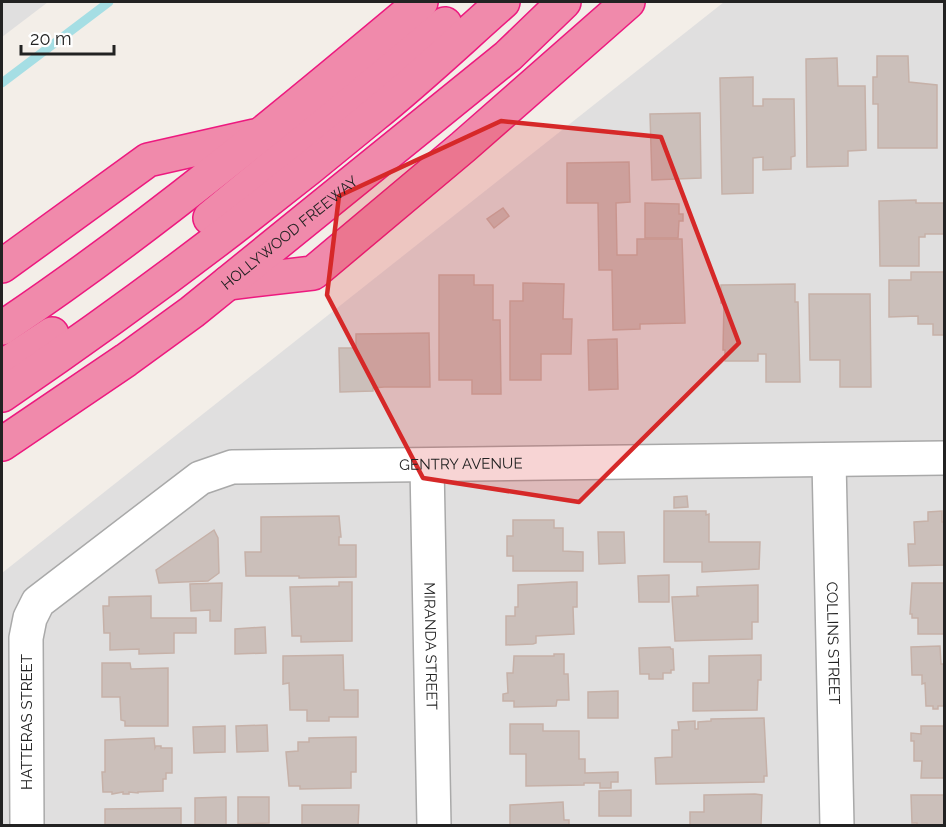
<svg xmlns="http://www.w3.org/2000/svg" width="946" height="827" font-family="Raleway,sans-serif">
<rect width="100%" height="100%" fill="#f3eee8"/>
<g fill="#e0dfdf">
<polygon points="2,2 48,2 2,37"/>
<polygon points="724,2 944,2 944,825 2,825 2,573"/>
</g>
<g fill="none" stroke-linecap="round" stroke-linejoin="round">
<polyline stroke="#a5dee4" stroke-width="9" points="2,83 109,2"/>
</g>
<g fill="#cbbfba" stroke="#c6b1a8" stroke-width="1.5">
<polygon points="877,56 908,56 909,82 937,85 937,148 878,148 878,104 873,104 873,77 877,77"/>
<polygon points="837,58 838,86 865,86 866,150 848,151 848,166 807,167 806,59"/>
<polygon points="753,77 753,106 763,106 763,99 794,99 795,156 791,157 791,169 763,170 763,157 753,158 753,193 722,194 720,78"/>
<polygon points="700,113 701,178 652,180 650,114"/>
<polygon points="629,162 630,202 616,203 617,255 637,255 637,239 682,239 685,323 640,324 640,329 613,330 612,270 599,270 598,203 567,203 567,163"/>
<polygon points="916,200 916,203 944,203 944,234 925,234 925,237 919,237 919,266 880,266 879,201"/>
<polygon points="645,203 679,204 679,214 683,214 683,221 679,221 678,238 645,238"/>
<polygon points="503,208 509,216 494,228 487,219"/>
<polygon points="911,272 944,272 944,350 944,335 933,335 933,324 918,324 918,316 889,317 889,280 911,280"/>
<polygon points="439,275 474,275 474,285 493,285 493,320 500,320 501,394 472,394 472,380 439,380"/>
<polygon points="523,283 564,284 563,319 572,319 571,354 541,354 541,380 510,380 510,301 523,301"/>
<polygon points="795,284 795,302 798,302 800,382 766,382 766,354 758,354 758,361 725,361 725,350 723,350 724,303 721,303 721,285"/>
<polygon points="809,294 870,294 871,387 840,387 840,360 810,360"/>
<polygon points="429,333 430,387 384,387 373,388 373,391 340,392 339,348 356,348 356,334"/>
<polygon points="617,339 618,389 589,390 588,340"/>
<polygon points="687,496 688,507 674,508 674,497"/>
<polygon points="664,511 706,511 706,515 709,514 709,542 760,542 759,569 702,572 702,562 664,562"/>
<polygon points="942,511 942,522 944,522 944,565 909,566 908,544 915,544 914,522 928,521 928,512"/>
<polygon points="339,516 341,537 339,537 339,545 356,545 356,577 299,578 299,576 246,576 245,552 261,552 261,517"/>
<polygon points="513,520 554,520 554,528 563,528 563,551 583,552 583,571 513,571 513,556 507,556 507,536 513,536"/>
<polygon points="214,530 218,538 219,573 208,581 159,583 156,570"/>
<polygon points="598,532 624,532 625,563 599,564"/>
<polygon points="669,575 669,602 639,602 638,576"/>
<polygon points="339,582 352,582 352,641 301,642 301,636 292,636 290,587 339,586"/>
<polygon points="572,582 577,582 577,607 573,607 574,634 536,636 536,643 533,644 506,645 506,616 515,616 515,607 518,607 518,585"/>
<polygon points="222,583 221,621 210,621 210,610 191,611 190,584"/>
<polygon points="912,583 944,583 944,634 918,634 918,618 912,618 912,614 910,614"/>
<polygon points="758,585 758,622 752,622 752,639 675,641 672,597 699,596 697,595 697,587"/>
<polygon points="151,596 151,618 196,618 196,633 174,633 174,653 139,654 139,649 110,650 110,633 104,633 103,606 109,606 109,597"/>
<polygon points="265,627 266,653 235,654 235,629"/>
<polygon points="940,646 941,664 944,664 944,709 944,706 938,706 938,709 933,709 933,706 926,706 925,683 922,684 922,675 912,675 911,647"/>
<polygon points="670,647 671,649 673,649 674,670 671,670 671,673 663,673 663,679 649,679 649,674 640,674 639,648"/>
<polygon points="554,654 564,654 564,674 568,674 569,700 557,700 556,706 514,707 514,701 503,701 503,694 508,693 507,673 513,673 514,656 554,656"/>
<polygon points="343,655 344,690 358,690 358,717 329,717 329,721 307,721 307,710 290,710 289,683 283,684 283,656"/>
<polygon points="761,655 761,680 758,680 757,710 693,711 693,683 709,683 709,656"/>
<polygon points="102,663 130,663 131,669 168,668 168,726 125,726 125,721 121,720 120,697 102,697"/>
<polygon points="618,691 618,718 588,718 588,692"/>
<polygon points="764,718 767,776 764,776 764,782 656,784 655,758 672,757 672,730 679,730 678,722 695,721 695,729 698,729 698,722 711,721 711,719"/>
<polygon points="510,724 543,724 543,731 579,731 579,759 585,759 585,773 618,772 618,782 611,782 611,788 600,788 600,783 584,783 584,785 526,786 526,754 510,754"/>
<polygon points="267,725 268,751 237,752 236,726"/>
<polygon points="225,726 225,752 194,753 193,727"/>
<polygon points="921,726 944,726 944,778 921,778 922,761 914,761 914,741 911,741 911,733 921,734"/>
<polygon points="356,737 356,772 351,772 351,788 300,789 300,786 289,786 286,752 298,751 298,742 309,742 309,738"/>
<polygon points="154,738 155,748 156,746 161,746 161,748 172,748 172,773 166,773 166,779 163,779 163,791 138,792 138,793 129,792 129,794 123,794 123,792 112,794 112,792 103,792 102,772 105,772 105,740"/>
<polygon points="631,790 631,816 599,816 599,791"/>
<polygon points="755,794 762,795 761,826 690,826 690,812 704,812 704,795"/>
<polygon points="911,795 944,795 944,826 917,826 917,823 912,823"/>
<polygon points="226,797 226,826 195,824 195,798"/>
<polygon points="238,797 269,797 269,823 238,824"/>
<polygon points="563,802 564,820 569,820 569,826 510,826 510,805"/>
<polygon points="302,805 359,805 358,826 302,826"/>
<polygon points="181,808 181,826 105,826 105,809"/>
</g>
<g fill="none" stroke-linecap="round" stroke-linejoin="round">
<defs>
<g id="street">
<path id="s1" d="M 829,461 L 837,826"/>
<path id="s2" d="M 427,466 L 434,826"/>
<path id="s3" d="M 27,826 L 26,638 L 30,618 L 38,602 L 200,478 L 232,467 L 944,458"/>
</g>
<g id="highway">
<polyline points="210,218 445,24"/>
<polyline points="2,266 148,160 254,136"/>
<polyline points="228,283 313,273 463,147 628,2"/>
<path d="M 2,328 C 149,229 285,116 421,2"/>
<polyline points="2,367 52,334"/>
<path d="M 2,395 C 130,308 254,215 373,116 C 418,80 460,40 503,2"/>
<path id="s4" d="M 2,444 L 126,360 L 192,312 L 508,56 L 564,2"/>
</g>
</defs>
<use href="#street" stroke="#a9a9a9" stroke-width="36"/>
<use href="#highway" stroke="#ed197f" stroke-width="36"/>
<use href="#street" stroke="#fff" stroke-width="33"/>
<use href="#highway" stroke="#f08aab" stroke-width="33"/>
</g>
<path fill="#d62828" fill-opacity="0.2" stroke="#d62828" stroke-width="4.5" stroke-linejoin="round" d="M 501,121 L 661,137 L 739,343 L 579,502 L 423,478 L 327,295 L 339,196 Z"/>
<g text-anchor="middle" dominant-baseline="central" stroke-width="6" stroke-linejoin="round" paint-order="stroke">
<g font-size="15" fill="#222" stroke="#fff">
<text stroke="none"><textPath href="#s4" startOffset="357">HOLLYWOOD FREEWAY</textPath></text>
<text stroke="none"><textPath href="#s3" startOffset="693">GENTRY AVENUE</textPath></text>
<text stroke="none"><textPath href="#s1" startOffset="182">COLLINS STREET</textPath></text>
<text stroke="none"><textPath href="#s2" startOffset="180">MIRANDA STREET</textPath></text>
<text transform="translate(27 722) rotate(-90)">HATTERAS STREET</text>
</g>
</g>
<rect width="946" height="827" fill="none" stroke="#222222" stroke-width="6"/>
<path d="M21 45v9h93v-9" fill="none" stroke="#222222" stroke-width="3"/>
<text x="30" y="45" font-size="18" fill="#222222" stroke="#ffffff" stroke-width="4.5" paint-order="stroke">20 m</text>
</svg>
